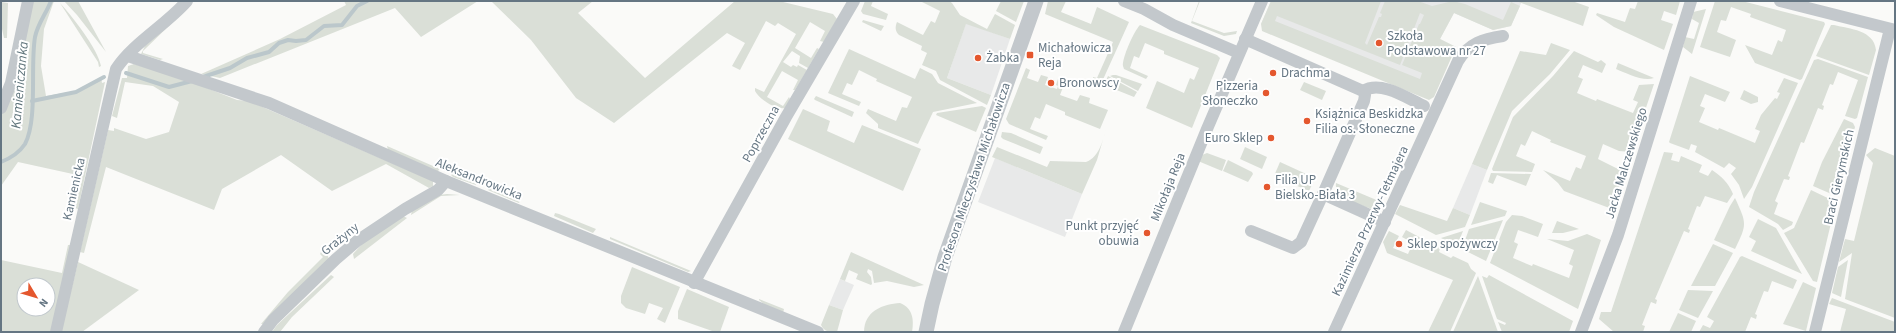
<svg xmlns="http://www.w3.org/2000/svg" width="1896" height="333" font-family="'Source Sans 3',sans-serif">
<rect width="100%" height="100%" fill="#fafaf8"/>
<g fill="#e8e9e9">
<polygon points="1271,1 1522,1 1511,26 1493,30 1454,13 1440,39 1456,47 1435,93 1261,24"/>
<polygon points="966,23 1010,39 991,95 947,78"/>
<polygon points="995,158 1082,194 1065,237 978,202"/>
<polygon points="1472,164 1487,170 1470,215 1453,208"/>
<polygon points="840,279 854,285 843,310 829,305"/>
</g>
<g fill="#dadfd7" fill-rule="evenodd">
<polygon points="33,1 54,1 44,29 41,66 46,96 75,91 101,77 102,83 105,82 78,209 75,208 82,176 18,162 1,186 1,115 4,111"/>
<polygon points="64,1 78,1 106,52 77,15"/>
<polygon points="344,1 478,1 421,37 395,8 220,78 201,74 280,39 346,5"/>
<path d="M 491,1 L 593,1 L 578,13 L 645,78 L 735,1 L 779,1 L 833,14 L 837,19 L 824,42 L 820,41 L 825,31 L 810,22 L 795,48 L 811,58 L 817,48 L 819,49 L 808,68 L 799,63 L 800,56 L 792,51 L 783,62 L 791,67 L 793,65 L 797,67 L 798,65 L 807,70 L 795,90 L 793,90 L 798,80 L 782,71 L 767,97 L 783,106 L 789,97 L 790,99 L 785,108 C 776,110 759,99 755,91 L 755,88 L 764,92 L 796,34 L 778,23 L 775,26 L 766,21 L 740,70 L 732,66 L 745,43 L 727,33 L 614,123 L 576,98 L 531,40 Z"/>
<polygon points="865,1 873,1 871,6 888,14 886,20 863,14 861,11"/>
<path d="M 920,1 L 949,1 L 952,3 L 960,15 L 987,29 L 995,14 L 1015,25 L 1010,39 L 966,24 L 947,78 L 991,95 L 987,105 L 940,80 L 936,71 L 922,65 L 927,53 L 921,50 L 922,46 L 899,35 C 895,31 895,27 897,22 L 923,35 L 931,21 L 935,23 L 940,11 Z"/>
<polygon points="1001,1 1024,1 1016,22 996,11"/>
<polygon points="1048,1 1066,1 1061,12 1091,24 1097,7 1129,22 1101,84 1093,81 1093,77 1097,78 1113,42 1045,14"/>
<polygon points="1199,1 1200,1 1192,21 1224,33 1237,31 1236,34 1224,36 1191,23"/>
<path d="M 1271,1 L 1381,1 L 1365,43 L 1367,45 L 1379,17 L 1381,17 L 1382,14 L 1380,13 L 1385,1 L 1418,1 L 1432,6 L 1453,1 L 1465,4 L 1503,20 L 1511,2 L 1520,6 L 1511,26 L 1493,30 L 1454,13 L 1440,39 L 1456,47 L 1434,97 L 1429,100 L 1262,31 L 1261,24 ZM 1420,13 L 1424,15 L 1420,24 L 1419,24 L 1402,65 L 1422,73 L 1420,79 L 1275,21 L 1277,16 L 1400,65 Z"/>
<polygon points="1516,1 1572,1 1589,7 1583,26"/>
<polygon points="1638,1 1680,1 1676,15 1664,11 1661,20 1673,24 1664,50 1614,27 1596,15 1597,13 1625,22 1630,8 1635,9"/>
<polygon points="1715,1 1742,1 1824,22 1825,24 1802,79 1800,80 1755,63 1745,45 1772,55 1778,40 1782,42 1786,30 1750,17 1751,14 1731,7 1726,21 1721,20 1717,32 1736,40 1730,57 1700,47"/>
<polygon points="1,2 8,3 7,38 4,38 2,29"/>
<path d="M 60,3 C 72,16 98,49 101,66 L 99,67 L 98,62 Z"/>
<polygon points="1706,9 1692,54 1683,47 1685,37 1694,39 1699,23 1692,19 1693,12"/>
<polygon points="175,20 143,51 143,53 163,59 160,60 141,54 145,46"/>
<polygon points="863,20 884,26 881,31 862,22"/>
<path d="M 1140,25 L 1217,55 L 1220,58 L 1192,128 L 1146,108 L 1157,81 L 1184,93 L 1190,78 L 1194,80 L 1199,68 L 1164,54 L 1164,51 L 1145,43 L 1139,58 L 1134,56 L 1130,68 L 1148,76 L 1146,79 L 1124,69 L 1123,66 C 1122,58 1134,31 1140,25 Z"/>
<path d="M 1831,25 L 1834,25 C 1850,29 1874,30 1876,50 L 1869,75 L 1816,56 Z"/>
<polygon points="1551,43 1570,50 1550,74 1512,111 1487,170 1472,164 1520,51 1546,55"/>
<polygon points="849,49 915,79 920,68 932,74 938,83 977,103 933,112 918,144 878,128 878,124 866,113 868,109 896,121 902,107 907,108 912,97 876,81 877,79 859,70 852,85 847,83 842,94 861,102 859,106 828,93"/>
<polygon points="1574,51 1598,62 1601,60 1606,64 1602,73 1583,65 1578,77 1583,79 1577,93 1596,101 1597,99 1633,113 1638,102 1633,100 1639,85 1654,84 1631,152 1619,151 1603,144 1598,159 1624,172 1612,209 1564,191 1558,183 1543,170 1570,181 1576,167 1581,169 1586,156 1550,142 1551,140 1532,131 1525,146 1521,144 1516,156 1535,164 1532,172 1493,171 1492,169 1513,117 1553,76"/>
<polygon points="1818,59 1868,77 1857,118 1855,119 1845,116 1858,80 1838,72 1833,85 1830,84 1822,105 1824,106 1823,110 1818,108 1804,143 1801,142 1788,176 1790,177 1789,180 1784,179 1775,201 1778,203 1774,214 1793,222 1792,225 1783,230 1778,224 1749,207 1754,192 1814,60"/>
<path d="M 1618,63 L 1654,78 C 1643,82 1626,73 1616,69 Z"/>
<polygon points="134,64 179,77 237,100 249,101 433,181 433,186 429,188 386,164 332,191 281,155 222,189 214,210 106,167 84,253 80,252 108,130 114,131 114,128 146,139 169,132 179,102 153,86 125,82 117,118 112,116 122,78 127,78 128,66"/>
<polygon points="1026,68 1030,70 1027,78 1038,82 1041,75 1048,77 1045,85 1057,89 1058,86 1056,85 1058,79 1065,82 1060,95 1077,101 1080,95 1090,98 1089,103 1108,110 1100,129 1065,115 1065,112 1046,104 1040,119 1035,117 1030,129 1048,136 1046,140 1009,124 1006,119"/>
<polygon points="1113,75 1116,75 1142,84 1138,91 1110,76"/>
<polygon points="1108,76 1137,92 1134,97 1104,85"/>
<polygon points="1690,76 1730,92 1725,102 1705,94 1700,106 1705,108 1699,122 1718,130 1719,128 1755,143 1760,131 1755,129 1761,115 1775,98 1777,99 1780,93 1777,92 1784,78 1798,83 1752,187 1744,199 1739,185 1731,174 1736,168 1729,163 1724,168 1695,152 1697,146 1691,144 1689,150 1670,143 1669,142"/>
<polygon points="1304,82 1326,91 1322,100 1300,90"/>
<polygon points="1744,90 1758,97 1758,102 1751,104 1740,99"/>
<polygon points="816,96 854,112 852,117 815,100 814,99"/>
<polygon points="982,106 986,108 976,132 936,115 937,113"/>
<polygon points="803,109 830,121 827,131 854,143 862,125 921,149 903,191 788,139"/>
<polygon points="1844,119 1853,123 1855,127 1838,195 1836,196 1813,186 1822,162"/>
<path d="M 1107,126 L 1097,160 L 1082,194 L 992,157 L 997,147 L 1047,167 L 1050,161 L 1086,162 C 1100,157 1103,139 1107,126 Z"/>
<polygon points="1002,132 1011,133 1043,147 1040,154 1003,139 1001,137"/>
<polygon points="387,146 440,169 437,172 388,150"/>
<polygon points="1245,147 1267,157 1262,169 1240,159"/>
<polygon points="1875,148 1895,156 1895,318 1845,299 1852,253 1839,262 1845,239 1854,241 1873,163 1866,155"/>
<path d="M 1664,152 L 1673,153 L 1671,160 L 1679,162 L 1681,156 L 1702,165 L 1699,172 L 1708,176 L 1712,170 C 1722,177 1728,182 1733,194 L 1727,203 L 1705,196 L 1700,207 L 1697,206 L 1688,229 L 1690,230 L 1689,233 L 1684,231 L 1655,299 L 1657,300 L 1656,304 L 1651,302 L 1642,325 L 1645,326 L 1643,332 L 1614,332 L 1599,319 L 1601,312 L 1611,312 Z"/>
<polygon points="1207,153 1226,160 1222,171 1198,161 1202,155"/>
<polygon points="1228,160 1252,172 1253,174 1248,182 1223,171"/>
<polygon points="1280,162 1315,178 1309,191 1274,176"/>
<polygon points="453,171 478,181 476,185 453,177 451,175"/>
<polygon points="1491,173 1531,174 1526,186 1497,175 1493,184 1488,182"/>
<path d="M 1336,183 L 1386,204 L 1383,209 L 1377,211 C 1365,206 1333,198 1336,183 Z"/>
<polygon points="490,186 521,199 519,203 488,190"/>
<polygon points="1811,190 1836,202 1817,282 1813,281 1784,233 1794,228"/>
<polygon points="447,194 460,195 441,196 411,215 412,210 439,195"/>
<path d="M 1735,198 C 1747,224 1747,224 1735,249 L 1714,240 L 1730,206 Z"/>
<polygon points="1480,202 1507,211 1505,216 1471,225"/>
<polygon points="1400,205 1447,221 1453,208 1470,215 1465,227 1436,235 1395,214"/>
<polygon points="555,213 559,214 596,229 593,233 554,216"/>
<polygon points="1512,215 1522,216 1543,224 1538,237 1518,230 1514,242 1518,244 1513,258 1532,266 1533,264 1569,278 1573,266 1569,264 1574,250 1547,239 1568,241 1587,234 1601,240 1578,309 1490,263 1506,222"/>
<polygon points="403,216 407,218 354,259 353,254 364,242"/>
<polygon points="1758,219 1776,228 1802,274 1751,251 1756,241 1749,237"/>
<polygon points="1503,220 1486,261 1462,249 1469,229"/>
<polygon points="1557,221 1579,229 1563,233 1552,233"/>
<polygon points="1406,230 1440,248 1439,252 1451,258 1453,256 1468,263 1471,269 1476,273 1450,332 1428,332 1453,280 1387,253 1383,242 1389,231 1399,236 1393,248 1408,254 1413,243 1402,237"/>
<polygon points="1463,231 1457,246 1441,238"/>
<polygon points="610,237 691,271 688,272 610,239"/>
<polygon points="1713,244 1733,253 1715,286 1691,286"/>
<path d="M 68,245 L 71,245 L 53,332 L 1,332 L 1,260 L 62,273 ZM 24,285 L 48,285 L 48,309 L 24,309 Z"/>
<polygon points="321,252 327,254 329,259 263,324 261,324 288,292 323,257 320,254"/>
<polygon points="851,252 924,285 914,287 887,281 874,283 872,271 868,269 867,272 871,277 872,284 871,285 856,279 858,274 849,270 845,281 840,279"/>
<polygon points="1742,256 1797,280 1793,289 1772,281 1768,292 1764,291 1755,314 1757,315 1756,319 1751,317 1745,332 1699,332 1703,325 1710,328 1714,321 1707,317 1740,257"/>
<polygon points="1848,260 1841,297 1832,293 1838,267"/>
<polygon points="78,262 139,290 82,332 61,332"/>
<polygon points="632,267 680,287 665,323 657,319 663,308 649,303 645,314 626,308 621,303 621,296"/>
<polygon points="331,275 334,277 292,317 280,332 272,332 277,325"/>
<polygon points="1489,275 1573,321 1569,332 1502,332 1498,322 1505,325 1506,323 1497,319 1482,276 1487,278"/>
<polygon points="1478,276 1498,332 1453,332"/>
<polygon points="1803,282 1816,288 1806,331 1783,324"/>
<polygon points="687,289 729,307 720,332 715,332 678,319 678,311"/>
<polygon points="1688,290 1713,291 1698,318 1679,310"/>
<polygon points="1832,298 1895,322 1895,332 1840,332 1846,309 1829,304"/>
<polygon points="759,299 784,309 783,313 766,306 759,300"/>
<path d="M 900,303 C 913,308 914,320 912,332 L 864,332 C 864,311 883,304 900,303 Z"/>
<path d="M 829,305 L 843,310 L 837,332 C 830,332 824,332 821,325 Z"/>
<polygon points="1678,313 1696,321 1691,332 1669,332"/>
</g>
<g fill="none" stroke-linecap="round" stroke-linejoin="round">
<g stroke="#bbc7cb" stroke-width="4">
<polyline points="126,73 169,87 192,81"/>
<polyline points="203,77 230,68 247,58 269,52 279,43 288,40 296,41 306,40 324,26 342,25 357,6 367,1"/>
<polyline points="32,101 76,92 104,77"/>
<path d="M 1,162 C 11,158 19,153 25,144 C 38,119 30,67 35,37 C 38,23 46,14 51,1"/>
</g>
<g stroke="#c3c8cc" stroke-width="12">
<polyline points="1124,1 1144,9 1173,25 1239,53"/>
<polyline points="1780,1 1895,30"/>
<polyline points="1245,39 1363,91 1365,95 1364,101 1323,194 1385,222"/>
<polyline points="128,56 269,103 446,181 818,332"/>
<path d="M 1363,91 C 1381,80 1407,98 1424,106"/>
<polyline points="1,108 11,83 28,1"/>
<polyline points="1251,231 1293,248 1301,242 1323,194"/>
<polyline points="694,283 786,117 854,1"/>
<path d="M 56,332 L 116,69 C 133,43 166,25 187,1"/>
<polyline points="264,332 273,320 336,259 357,241 405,209 438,190 446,181"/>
<polyline points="1124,332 1207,129 1262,1"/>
<path d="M 1334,332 L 1458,61 C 1469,43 1483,39 1503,36"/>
<polyline points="1581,332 1618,235 1691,1"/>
<polyline points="1815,332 1890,29"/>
</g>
<polyline stroke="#c3c8cc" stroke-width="15" points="926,332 932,304 945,257 1036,1"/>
</g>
<g fill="#e4572e" stroke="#fff" stroke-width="1.5">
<circle cx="1379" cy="43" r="4"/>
<rect x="1026" y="51" width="8" height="8" rx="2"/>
<circle cx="978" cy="58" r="4"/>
<circle cx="1273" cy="73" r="4"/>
<circle cx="1051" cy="83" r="4"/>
<circle cx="1266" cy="93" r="4"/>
<circle cx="1307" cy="121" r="4"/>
<circle cx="1271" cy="138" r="4"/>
<circle cx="1267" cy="187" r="4"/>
<circle cx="1147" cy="233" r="4"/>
<circle cx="1399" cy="244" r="4"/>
</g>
<g text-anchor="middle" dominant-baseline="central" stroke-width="4" stroke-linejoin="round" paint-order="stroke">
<g font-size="13" fill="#657683" stroke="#fff" text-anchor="start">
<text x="1387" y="36">Szkoła<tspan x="1387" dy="15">Podstawowa nr 27</tspan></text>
<text x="1038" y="48">Michałowicza<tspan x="1038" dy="15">Reja</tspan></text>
<text x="986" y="58">Żabka</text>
<text x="1281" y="73">Drachma</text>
<text x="1059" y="83">Bronowscy</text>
<text x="1258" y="86" text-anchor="end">Pizzeria<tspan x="1258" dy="15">Słoneczko</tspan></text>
<text x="1315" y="114">Książnica Beskidzka<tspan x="1315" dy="15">Filia os. Słoneczne</tspan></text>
<text x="1263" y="138" text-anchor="end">Euro Sklep</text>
<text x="1275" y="180">Filia UP<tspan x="1275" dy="15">Bielsko-Biała 3</tspan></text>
<text x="1139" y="226" text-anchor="end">Punkt przyjęć<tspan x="1139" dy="15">obuwia</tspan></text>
<text x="1407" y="244">Sklep spożywczy</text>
</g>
<g font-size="13" fill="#657683" stroke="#fff">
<text transform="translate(761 134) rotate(-61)">Poprzeczna</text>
<text transform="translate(1626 163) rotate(-73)">Jacka Malczewskiego</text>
<text transform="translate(974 177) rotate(-71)">Profesora Mieczysława Michałowicza</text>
<text transform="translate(1839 177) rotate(-77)">Braci Gierymskich</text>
<text transform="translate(479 179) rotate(22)">Aleksandrowicka</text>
<text transform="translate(1168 187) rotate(-68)">Mikołaja Reja</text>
<text transform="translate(74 189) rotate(-77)">Kamienicka</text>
<text transform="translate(1370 221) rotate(-65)">Kazimierza Przerwy-Tetmajera</text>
<text transform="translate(340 239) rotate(-39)">Grażyny</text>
</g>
<g font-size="14" font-style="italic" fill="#60757c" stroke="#fff">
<text transform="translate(20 85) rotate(-85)">Kamieniczanka</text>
</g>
</g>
<rect width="1896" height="333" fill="none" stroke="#657683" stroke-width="4"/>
<g transform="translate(36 297) rotate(128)"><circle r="19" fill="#ffffff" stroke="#c1c8cd"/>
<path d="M0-3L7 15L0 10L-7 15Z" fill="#e4572e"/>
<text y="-6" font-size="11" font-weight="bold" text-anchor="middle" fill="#657683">N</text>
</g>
</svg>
